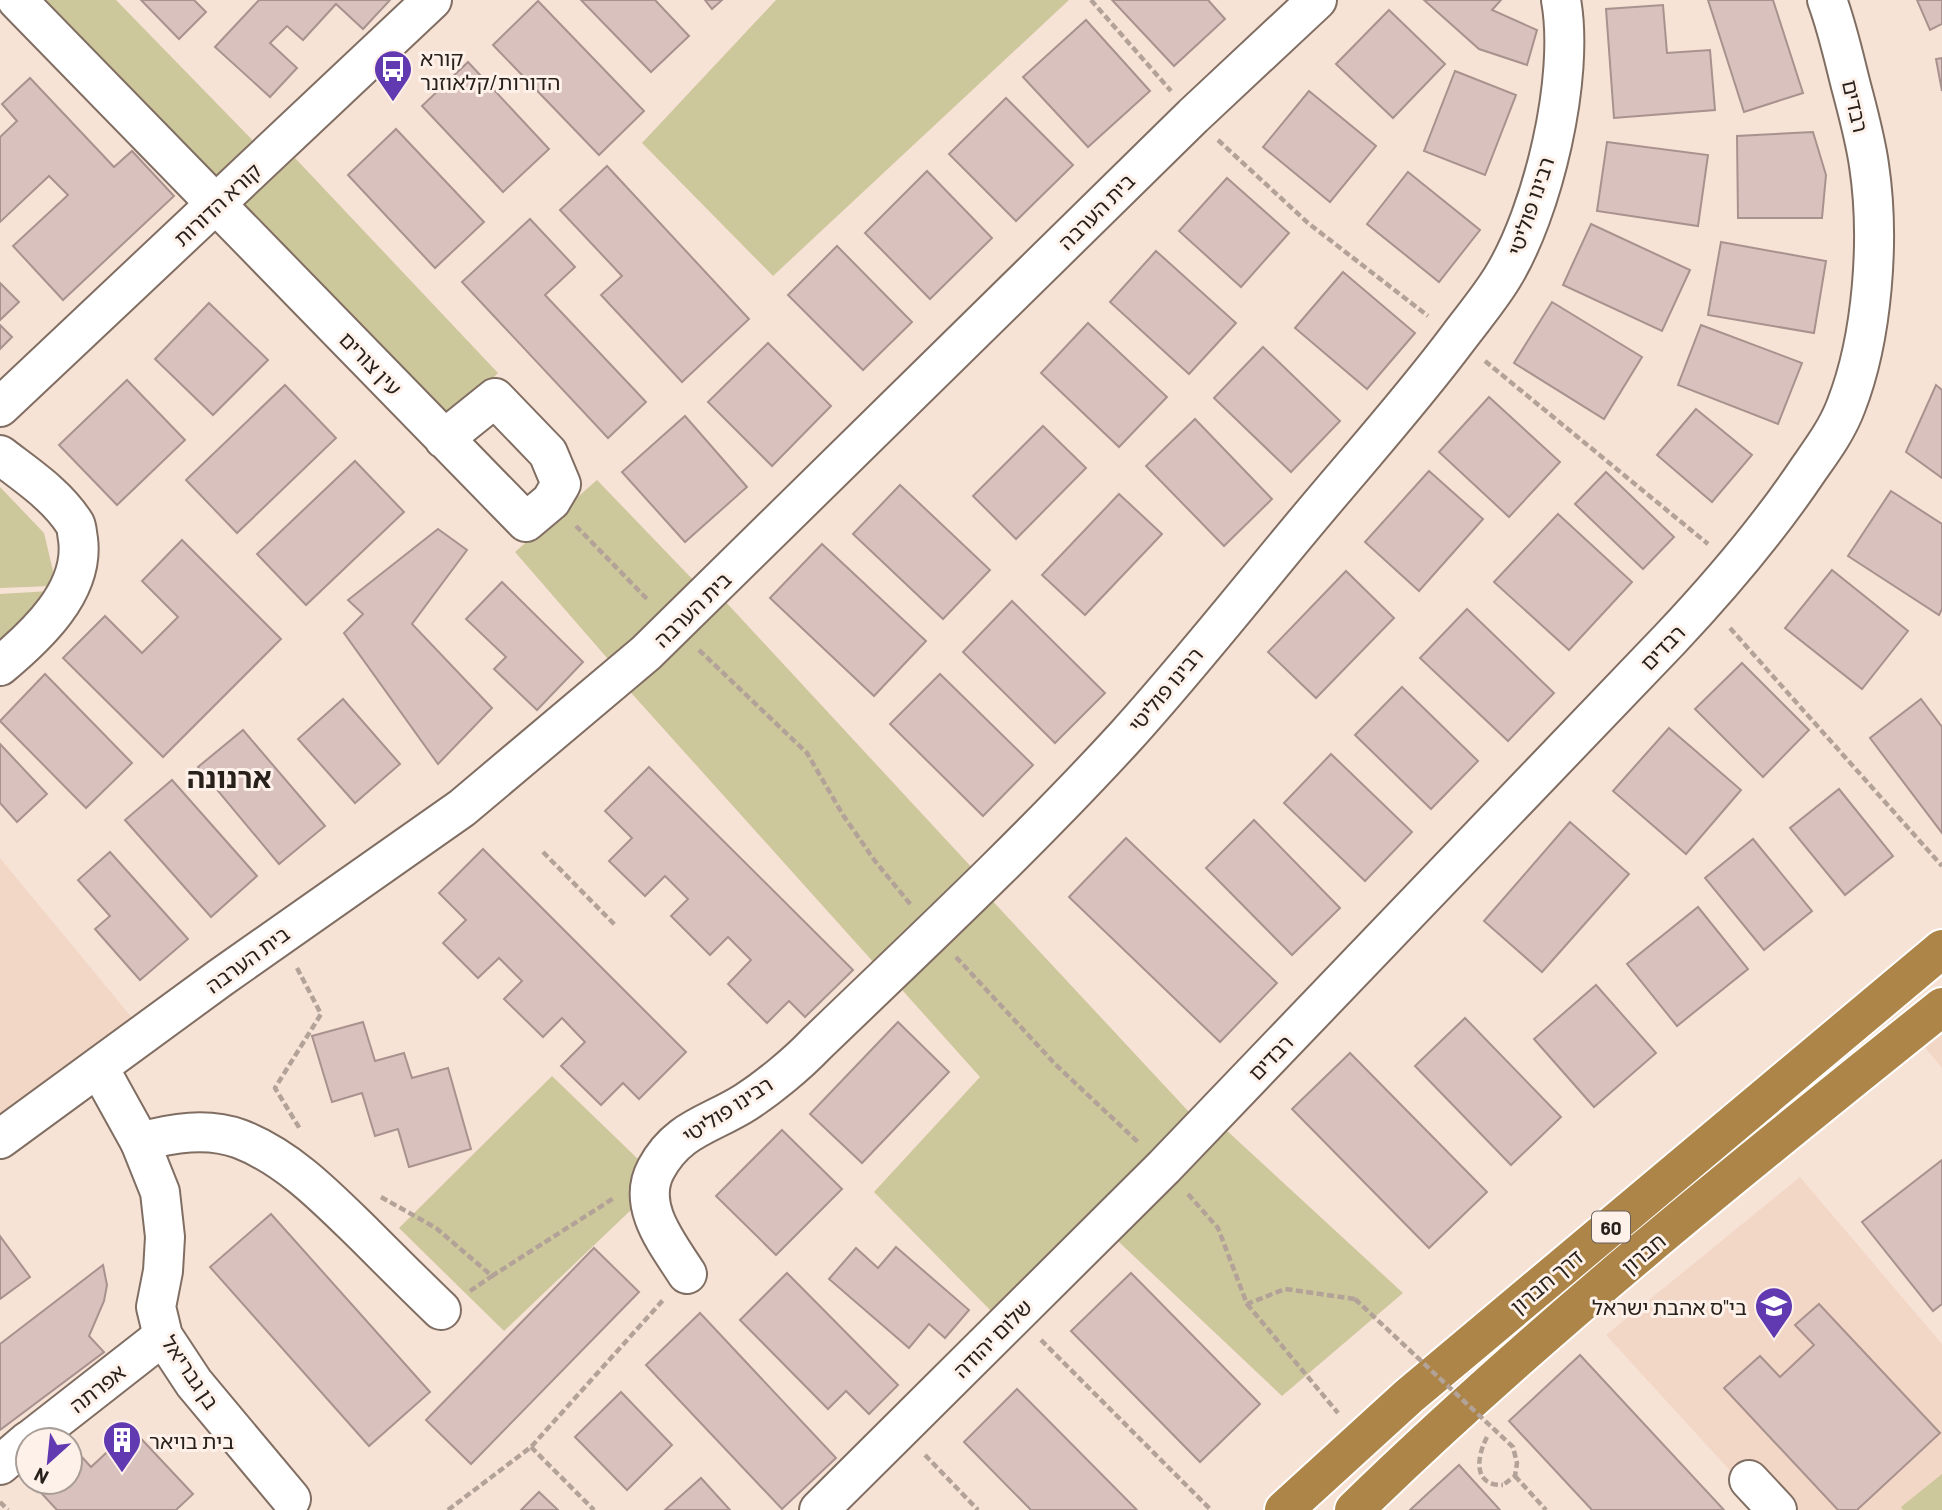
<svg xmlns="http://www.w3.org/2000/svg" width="1942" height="1510" font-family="Barlow,'Noto Sans Hebrew',sans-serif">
<rect width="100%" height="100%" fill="#f7e2d6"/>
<g fill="#f3d7c6">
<polygon points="0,858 133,1019 0,1117"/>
<polygon points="1942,1028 1942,1068 1922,1044"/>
<polygon points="1800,1177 1942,1344 1942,1510 1766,1510 1606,1335"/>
</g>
<g fill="#cdc79c">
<polygon points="30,0 116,0 262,150 215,191"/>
<polygon points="776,0 1069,0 773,276 642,143"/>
<polygon points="295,158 498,373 448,424 235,213"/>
<polygon points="597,480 697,584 614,666 515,552"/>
<polygon points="0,487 44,533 53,571 51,586 0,588"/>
<polygon points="50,591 0,652 0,594"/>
<polygon points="723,599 975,871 875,964 625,686"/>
<polygon points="987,895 1189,1112 994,1314 874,1192 980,1077 895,982"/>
<polygon points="552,1076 640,1161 632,1209 504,1331 399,1228"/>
<polygon points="1212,1117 1403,1293 1282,1396 1103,1227"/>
<polygon points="1942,1474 1942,1510 1903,1510 1901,1507"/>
</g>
<g fill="#d9c1bd" stroke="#a9928e" stroke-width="2">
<polygon points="141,0 194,0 206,12 179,39"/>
<polygon points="259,0 390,0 363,29 336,4 303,40 287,26 270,43 297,68 270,97 215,47"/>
<polygon points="581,0 655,0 689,36 651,72"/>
<polygon points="705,0 722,0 712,9"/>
<polygon points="1112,0 1208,0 1225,19 1174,66"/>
<polygon points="1424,0 1501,0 1492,10 1537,30 1527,65 1479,49"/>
<polygon points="1708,0 1773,0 1803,93 1744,112"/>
<polygon points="1917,0 1942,0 1942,24 1930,30"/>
<polygon points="538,1 644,111 599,155 493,45"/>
<polygon points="1663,5 1667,53 1710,50 1715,110 1614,118 1606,9"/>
<polygon points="1389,10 1445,64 1393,118 1336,64"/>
<polygon points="1086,20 1150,91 1088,147 1023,77"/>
<polygon points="1942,58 1942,91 1936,59"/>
<polygon points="468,62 549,149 503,192 422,106"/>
<polygon points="1455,71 1516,95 1485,175 1424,151"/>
<polygon points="30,78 114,167 132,151 174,196 63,300 13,246 68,195 49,176 0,222 0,137 17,121 2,104"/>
<polygon points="1309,91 1376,146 1330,202 1263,147"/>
<polygon points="1006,98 1073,165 1016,221 949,154"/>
<polygon points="396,129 484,222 435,268 348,175"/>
<polygon points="1813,132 1826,175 1822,218 1738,218 1737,136"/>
<polygon points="1607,142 1708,155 1698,226 1597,211"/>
<polygon points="607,166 749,319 682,382 601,295 622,276 560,210"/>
<polygon points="927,171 992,238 930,299 865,233"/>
<polygon points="1408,172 1480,230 1439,282 1367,224"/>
<polygon points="1227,178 1289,233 1241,287 1179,231"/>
<polygon points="530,219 575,267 545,295 646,402 608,438 462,282"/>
<polygon points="1591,224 1690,270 1662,331 1563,285"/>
<polygon points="1721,242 1826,261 1814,333 1708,315"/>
<polygon points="837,246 912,322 863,370 788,295"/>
<polygon points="1156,251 1236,323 1189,374 1110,302"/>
<polygon points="1343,272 1415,333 1367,389 1295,328"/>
<polygon points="0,283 19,302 0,320"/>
<polygon points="1552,302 1642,357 1604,419 1514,363"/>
<polygon points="209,303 268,360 213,415 155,359"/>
<polygon points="1088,323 1167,397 1119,447 1041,373"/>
<polygon points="0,325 12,337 0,349"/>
<polygon points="1701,325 1802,363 1778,424 1678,385"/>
<polygon points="768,343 831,406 772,466 708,402"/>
<polygon points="1263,347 1340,421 1291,472 1214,398"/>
<polygon points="127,380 185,440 117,505 59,445"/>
<polygon points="285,385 336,438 237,533 186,480"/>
<polygon points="1936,385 1942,390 1942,478 1906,452"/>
<polygon points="1489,397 1560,462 1509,517 1439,452"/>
<polygon points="1696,409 1752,455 1712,502 1657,455"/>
<polygon points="685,416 747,487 685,542 622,472"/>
<polygon points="1195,419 1272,499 1224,546 1146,466"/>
<polygon points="1043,426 1086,468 1016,539 973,496"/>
<polygon points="355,461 404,512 306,605 257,554"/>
<polygon points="1429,471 1483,519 1419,591 1365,542"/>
<polygon points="1606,472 1674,537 1643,569 1575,504"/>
<polygon points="900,485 990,570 943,619 853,534"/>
<polygon points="1891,491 1942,524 1942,609 1939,615 1848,556"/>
<polygon points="1119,494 1162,534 1085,615 1042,575"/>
<polygon points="1558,514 1632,582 1569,650 1494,582"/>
<polygon points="438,529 467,550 412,624 492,708 438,764 344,633 363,614 348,600"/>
<polygon points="182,540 281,639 163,757 63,658 105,616 142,653 178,617 142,581"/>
<polygon points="822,544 926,641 874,696 770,598"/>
<polygon points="1832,570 1908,631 1862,689 1785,628"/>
<polygon points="1346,571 1394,618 1316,698 1268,652"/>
<polygon points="502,582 583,662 537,710 494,669 506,657 466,619"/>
<polygon points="1012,601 1105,693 1055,743 963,652"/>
<polygon points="1467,609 1554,693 1508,741 1420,658"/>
<polygon points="1742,663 1809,730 1763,777 1695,709"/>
<polygon points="45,674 132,763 86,808 0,721"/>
<polygon points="940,674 1033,765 983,816 890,724"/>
<polygon points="1402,687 1478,761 1431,809 1355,735"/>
<polygon points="343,699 400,764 355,803 298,739"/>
<polygon points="1921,699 1942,727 1942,833 1870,738"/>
<polygon points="1669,728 1741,790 1686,854 1613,791"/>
<polygon points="243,730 325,826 279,864 198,767"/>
<polygon points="0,744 47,794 17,822 0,803"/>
<polygon points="1331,754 1412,832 1365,881 1284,803"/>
<polygon points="649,767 853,970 805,1017 789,1001 767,1023 728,984 751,960 728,937 710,955 671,916 688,899 665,876 645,896 609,861 632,838 605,811"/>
<polygon points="172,780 257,876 211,917 125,820"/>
<polygon points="1839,789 1893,856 1845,895 1790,828"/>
<polygon points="1254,820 1340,908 1292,955 1206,868"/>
<polygon points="1570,822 1629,874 1542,972 1484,921"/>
<polygon points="1126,838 1277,983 1220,1042 1069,897"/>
<polygon points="1753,839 1812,911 1764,950 1705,878"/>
<polygon points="483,849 686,1052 639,1099 623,1083 601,1105 561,1066 585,1042 562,1018 543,1037 504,999 522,981 499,958 478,978 443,943 466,920 439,893"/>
<polygon points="110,852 188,939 140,980 95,929 110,916 78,880"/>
<polygon points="1698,907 1748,969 1677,1026 1627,964"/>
<polygon points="1596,985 1656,1053 1594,1107 1534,1039"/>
<polygon points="1465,1018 1561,1117 1511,1165 1415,1066"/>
<polygon points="363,1022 375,1061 404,1053 412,1078 448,1068 471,1149 409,1167 398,1129 375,1136 362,1093 332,1102 312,1036"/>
<polygon points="898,1022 949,1072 862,1163 810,1114"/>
<polygon points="1350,1053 1487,1192 1429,1248 1292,1109"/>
<polygon points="782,1130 842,1189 776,1255 716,1196"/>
<polygon points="1942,1160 1942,1304 1933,1311 1862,1222"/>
<polygon points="271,1214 430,1392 369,1446 210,1267"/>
<polygon points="0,1236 30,1277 0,1299"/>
<polygon points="896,1247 969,1310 945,1338 929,1324 909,1348 829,1279 856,1248 878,1268"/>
<polygon points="594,1248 639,1292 471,1464 426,1420"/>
<polygon points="103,1265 107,1285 104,1301 89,1336 104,1352 0,1430 0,1344"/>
<polygon points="787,1273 898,1385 869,1414 846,1391 828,1409 740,1320"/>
<polygon points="1131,1273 1260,1404 1200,1462 1071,1331"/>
<polygon points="1819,1304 1940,1433 1857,1510 1838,1510 1724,1388 1760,1356 1780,1377 1814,1345 1795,1325"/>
<polygon points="700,1313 836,1458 782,1509 646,1365"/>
<polygon points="1580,1355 1724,1510 1592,1510 1509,1421"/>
<polygon points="1017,1389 1137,1510 1031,1510 964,1442"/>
<polygon points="621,1392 672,1445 627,1490 575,1437"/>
<polygon points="132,1429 193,1494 176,1510 57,1510 31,1482 70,1482 71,1445 91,1467"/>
<polygon points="1459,1465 1500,1510 1410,1510 1424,1497"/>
<polygon points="701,1478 730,1510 665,1510"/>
<polygon points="539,1492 558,1510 521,1510"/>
</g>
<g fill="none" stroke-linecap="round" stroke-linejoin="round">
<defs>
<g id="minor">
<path d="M 17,0 C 187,174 356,348 526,522 L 551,501 L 561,484 L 548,453 L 495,398 L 444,439"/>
<polyline points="0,407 432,0"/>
<path d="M 0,455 C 26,475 57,495 75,524 C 77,528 77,534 78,539 C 85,591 36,636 0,666"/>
<polyline points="99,1068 140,1142 160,1192 165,1237 163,1271 156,1307 163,1336 194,1383 291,1499"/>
<polyline points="0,1139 220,978 462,808 646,653 1193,116 1317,0"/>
<path d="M 140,1142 C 172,1133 207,1127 240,1139 C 289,1158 327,1198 364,1234 C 389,1259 415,1285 441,1310"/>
<path d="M 687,1274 C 668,1244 636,1206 656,1169 C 678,1128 710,1125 746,1102 C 769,1087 797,1064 816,1044 C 921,943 1027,844 1126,736 C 1192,663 1253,585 1317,509 C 1364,453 1414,397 1458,338 C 1473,318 1489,299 1502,278 C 1543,212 1575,77 1561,0"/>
<polyline points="30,1440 163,1336"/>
<polyline points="0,1465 28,1441"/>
<polyline points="1749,1480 1777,1510"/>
<path d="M 819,1510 L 1164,1167 L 1670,639 C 1720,586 1767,531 1808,470 C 1822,450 1837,430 1846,406 C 1873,337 1880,238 1869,165 C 1865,137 1857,109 1850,82 C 1843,54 1837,27 1827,0"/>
</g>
<g id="highway">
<polyline points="1284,1510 1409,1396 1942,949"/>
<path d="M 1354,1510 C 1539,1330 1741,1168 1942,1007"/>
</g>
</defs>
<use href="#minor" stroke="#806e63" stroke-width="42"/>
<use href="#highway" stroke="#fff" stroke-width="42"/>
<g stroke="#b2a298" stroke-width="4.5" stroke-dasharray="7 3.5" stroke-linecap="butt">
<polyline points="1091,0 1171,91"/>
<polyline points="1218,140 1308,223 1428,316"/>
<polyline points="1485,361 1708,544"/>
<polyline points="576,526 648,600"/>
<polyline points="1730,628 1942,866"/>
<polyline points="699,650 807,753 843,815 875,861 911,905"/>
<polyline points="543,852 616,926"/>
<polyline points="956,957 1056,1065 1139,1143"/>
<polyline points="297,968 321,1014 275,1088 300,1129"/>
<polyline points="1188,1194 1218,1228 1247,1304 1285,1289 1355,1299"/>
<polyline points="381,1197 436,1228 492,1276 614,1198"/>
<polyline points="470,1291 492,1276"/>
<polyline points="1247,1304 1338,1413"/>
<polyline points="1041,1340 1211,1510"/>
<path d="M 1487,1437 C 1477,1456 1472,1486 1503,1485"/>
<polyline points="531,1447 594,1510"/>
<polyline points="925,1455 978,1510"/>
<polyline points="1515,1476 1546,1510"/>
<polyline points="0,1502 8,1510"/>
<polyline points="448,1510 531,1447 664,1299"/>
</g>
<use href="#minor" stroke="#fff" stroke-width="38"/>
<use href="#highway" stroke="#ad8548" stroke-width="38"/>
<polyline stroke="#b2a298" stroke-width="4.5" stroke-dasharray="7 3.5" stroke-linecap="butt" points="1355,1299 1513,1447 1517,1463 1515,1476 1503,1485"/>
</g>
<defs>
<symbol id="bus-pin" viewBox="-11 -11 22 30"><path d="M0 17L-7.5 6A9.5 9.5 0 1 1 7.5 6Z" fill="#6139b1" stroke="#fef1ea"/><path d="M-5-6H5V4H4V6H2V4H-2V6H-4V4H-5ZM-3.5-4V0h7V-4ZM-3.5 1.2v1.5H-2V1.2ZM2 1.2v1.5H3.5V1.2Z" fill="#fff"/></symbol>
<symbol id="school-pin" viewBox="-11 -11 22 30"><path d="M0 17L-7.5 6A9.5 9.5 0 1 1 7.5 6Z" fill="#6139b1" stroke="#fef1ea"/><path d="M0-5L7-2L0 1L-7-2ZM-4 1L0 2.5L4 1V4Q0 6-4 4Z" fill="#fff"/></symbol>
<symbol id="building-pin" viewBox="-11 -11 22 30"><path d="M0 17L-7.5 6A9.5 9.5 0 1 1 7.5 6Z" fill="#6139b1" stroke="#fef1ea"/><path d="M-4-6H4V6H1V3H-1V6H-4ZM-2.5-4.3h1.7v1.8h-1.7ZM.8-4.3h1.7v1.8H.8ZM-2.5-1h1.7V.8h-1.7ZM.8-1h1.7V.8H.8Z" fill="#fff"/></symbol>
</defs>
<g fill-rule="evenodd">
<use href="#bus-pin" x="371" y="47" width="44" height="60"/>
<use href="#school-pin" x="1752" y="1284" width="44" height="60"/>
<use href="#building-pin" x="100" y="1418" width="44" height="60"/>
</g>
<g text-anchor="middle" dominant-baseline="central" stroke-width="6" stroke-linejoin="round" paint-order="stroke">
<rect fill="#fef1ea" stroke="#685f59" stroke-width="2" x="1592" y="1211.5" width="38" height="31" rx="5"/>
<g font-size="19" font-weight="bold" fill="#27201b">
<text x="1611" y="1227">60</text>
</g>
<g font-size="21" fill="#27201b" stroke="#fef1ea" text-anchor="start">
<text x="420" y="57">קורא<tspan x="420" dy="24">הדורות/קלאוזנר</tspan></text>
<text x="1747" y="1306" text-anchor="end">בי"ס אהבת ישראל</text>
<text x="149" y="1440">בית בויאר</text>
</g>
<g font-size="21" fill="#27201b" stroke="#fef1ea">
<text transform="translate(1856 106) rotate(77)">רבדים</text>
<text transform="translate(217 204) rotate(-43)">קורא הדורות</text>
<text transform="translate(1530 206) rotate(-71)">רבינו פוליטי</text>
<text transform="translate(1096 211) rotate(-45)">בית הערבה</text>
<text transform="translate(371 363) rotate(46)">עין צורים</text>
<text transform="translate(692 609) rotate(-44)">בית הערבה</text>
<text transform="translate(1662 647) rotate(-46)">רבדים</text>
<text transform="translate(1165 689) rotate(-50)">רבינו פוליטי</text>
<text transform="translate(247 959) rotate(-36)">בית הערבה</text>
<text transform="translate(1270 1057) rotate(-46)">רבדים</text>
<text transform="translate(727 1109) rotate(-33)">רבינו פוליטי</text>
<text transform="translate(1643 1253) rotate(-40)">חברון</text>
<text transform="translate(1546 1281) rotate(-40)">דרך חברון</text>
<text transform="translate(992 1338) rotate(-45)">שלום יהודה</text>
<text transform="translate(191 1372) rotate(56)">בן גבריאל</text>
<text transform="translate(97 1388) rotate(-38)">אפרתה</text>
</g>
<g font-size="28" font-weight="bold" fill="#27201b" stroke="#fef1ea">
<text x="229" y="777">ארנונה</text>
</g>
</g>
<g transform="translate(49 1461) rotate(207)"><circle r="33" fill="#fef1ea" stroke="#a89d97" stroke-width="2"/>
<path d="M0-5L12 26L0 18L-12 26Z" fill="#6139b1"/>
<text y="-10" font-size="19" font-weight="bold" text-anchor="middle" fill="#27201b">N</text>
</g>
</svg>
